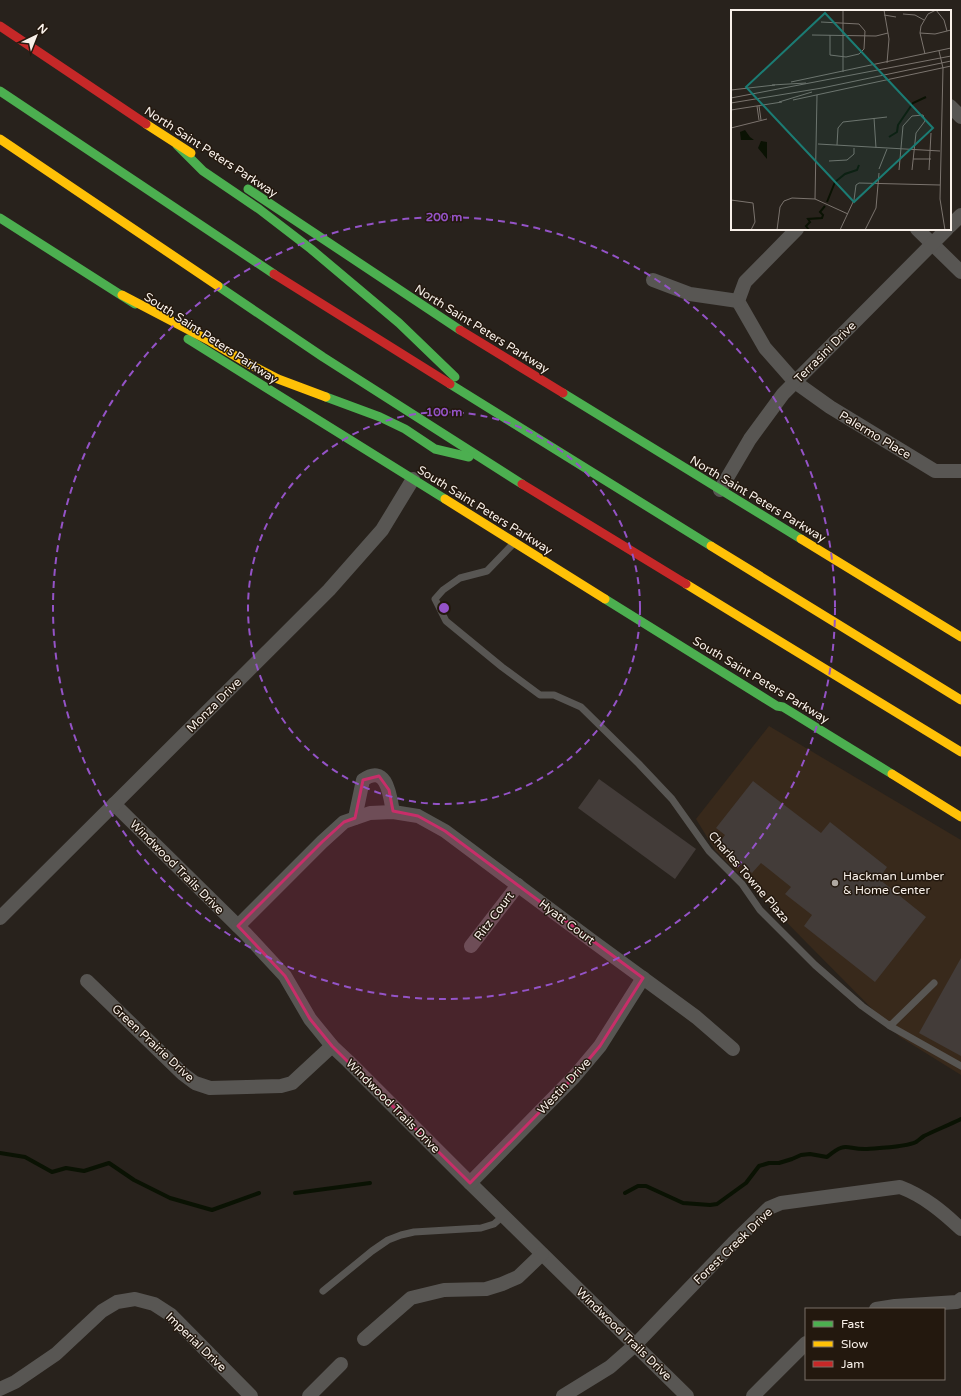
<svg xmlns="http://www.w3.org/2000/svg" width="961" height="1396" font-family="'Varela Round',sans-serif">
<rect width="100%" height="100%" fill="#28221c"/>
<polygon fill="#38291b" points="769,726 961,840 961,1075 900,1037 715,850 696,819"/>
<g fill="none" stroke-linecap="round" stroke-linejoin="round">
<g stroke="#0a1203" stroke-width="4">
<polyline points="0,1153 25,1157 52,1172 66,1168 84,1171 109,1163 134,1180 170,1198 212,1210 259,1193"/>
<polyline points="295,1193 370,1183"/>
<path d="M 625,1193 L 638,1186 L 646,1186 L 683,1203 L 710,1205 L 717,1204 L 746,1183 L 759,1166 L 769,1163 L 779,1163 L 792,1159 L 801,1155 L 810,1154 L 827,1157 C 847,1140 846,1150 867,1149 C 879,1148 907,1147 916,1142 C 919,1140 921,1138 924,1136 C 936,1130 949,1125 961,1119"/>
</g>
</g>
<g fill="#433c39">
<polygon points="599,779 696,849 675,879 578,808"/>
<polygon points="753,781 821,833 830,822 887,867 879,879 926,917 875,982 804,926 812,915 785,894 791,887 761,863 752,873 717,846 725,835 716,828"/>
<polygon points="961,958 961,1056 919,1033"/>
</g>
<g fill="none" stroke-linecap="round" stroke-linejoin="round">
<g stroke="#585653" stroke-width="7">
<polyline points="514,543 487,571 460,578 443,590 435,599 446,621 502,667 540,695 554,695 581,707 639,764 672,799 709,851 742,884 760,910 815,965 862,1006 890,1026 934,983"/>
<polyline points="890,1026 961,1066"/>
<polyline points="323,1291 372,1251 388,1240 401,1235 414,1232 481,1228 494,1224 503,1216"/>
</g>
<g stroke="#585653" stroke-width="14">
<polyline points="950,106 961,117"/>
<polyline points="950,226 961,215"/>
<polyline points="797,229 745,282 738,301 765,348 795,382 830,407 935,471 961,471"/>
<polyline points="917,229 961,272"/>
<polyline points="653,280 690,294 738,301"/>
<polyline points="720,490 750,439 783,394 947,229"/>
<polyline points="114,804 246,934 285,976 310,1019 332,1046 348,1061 470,1183 687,1396"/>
<path d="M 355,818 L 363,780 C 387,763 390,796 393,812"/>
<polyline points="0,918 329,590 382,530 413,479"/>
<polyline points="238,926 322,842 344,822 370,813 393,812 418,816 445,831 591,940 696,1017 733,1049"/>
<polyline points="471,946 518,885"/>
<polyline points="87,981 183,1074 195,1083 210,1088 281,1086 292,1083 332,1046"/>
<polyline points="470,1183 574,1077 600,1046 643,978"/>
<polyline points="876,1309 895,1306 957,1302 961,1299"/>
<polyline points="364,1339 411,1298 444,1290 486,1289 502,1284 518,1277 542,1254"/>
<polyline points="0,1389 15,1382 56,1354 102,1311 117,1302 135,1299 154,1304 171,1315 251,1396"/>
<polyline points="309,1396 341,1364"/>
<path d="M 563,1396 L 610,1367 L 635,1345 L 733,1243 L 769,1208 L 781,1203 L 900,1187 C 924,1196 943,1212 961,1229"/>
<polyline points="753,1396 806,1343"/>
</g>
<g stroke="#4caf50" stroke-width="9">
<polyline points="0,91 274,274"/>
<polyline points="177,145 203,171 259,209 311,249 399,323 455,377"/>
<polyline points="248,189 460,330"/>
<polyline points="0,218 135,304"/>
<polyline points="218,286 323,357 522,484"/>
<polyline points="188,339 445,499"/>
<polyline points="450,384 711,546"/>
<polyline points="563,393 801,539"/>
<polyline points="326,397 380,417 405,429 435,449 469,457"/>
<polyline points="605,599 777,706 783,707 892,774"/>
</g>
<g stroke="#ffc107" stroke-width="9">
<polyline points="146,124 191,153"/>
<polyline points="0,139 218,286"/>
<polyline points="122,295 210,341 249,364 278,379 326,397"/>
<polyline points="445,499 605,599"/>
<polyline points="801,539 961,637"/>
<polyline points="711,546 961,700"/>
<polyline points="686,584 961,752"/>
<polyline points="892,774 961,817"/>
</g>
<g stroke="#c62828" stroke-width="9">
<polyline points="0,26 146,124"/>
<polyline points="274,274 450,384"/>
<polyline points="460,330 563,393"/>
<polyline points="522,484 686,584"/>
</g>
</g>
<path fill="#c72e69" fill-opacity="0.2" stroke="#c72e69" stroke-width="3" stroke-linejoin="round" d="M 379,776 L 389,790 L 393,811 L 418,816 L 445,831 L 643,978 L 600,1046 L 574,1077 L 470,1183 L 332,1046 L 310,1019 L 285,976 L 238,926 L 322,842 L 344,822 L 355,818 L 363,780 Z"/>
<g fill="none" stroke="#9453c7" stroke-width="2" stroke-dasharray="7 5">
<circle cx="444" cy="608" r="196"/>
<circle cx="444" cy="608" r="391"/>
</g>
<circle fill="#afa8a1" stroke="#23180e" stroke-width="1.5" cx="835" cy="883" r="4"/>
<g text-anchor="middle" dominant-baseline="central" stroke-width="3" stroke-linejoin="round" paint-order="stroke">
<g font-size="12" fill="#f8f0e9" stroke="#23180e">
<text transform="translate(211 152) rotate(33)">North Saint Peters Parkway</text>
<text transform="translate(482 329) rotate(32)">North Saint Peters Parkway</text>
<text transform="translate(211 338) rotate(33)">South Saint Peters Parkway</text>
<text transform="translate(825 352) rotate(-45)">Terrasini Drive</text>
<text transform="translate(875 435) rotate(31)">Palermo Place</text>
<text transform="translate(758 499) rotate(31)">North Saint Peters Parkway</text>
<text transform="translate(485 510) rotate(32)">South Saint Peters Parkway</text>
<text transform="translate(761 680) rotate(31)">South Saint Peters Parkway</text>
<text transform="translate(214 705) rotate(-45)">Monza Drive</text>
<text transform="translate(177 867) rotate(45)">Windwood Trails Drive</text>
<text transform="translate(749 877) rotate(49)">Charles Towne Plaza</text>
<text transform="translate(494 916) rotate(-53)">Ritz Court</text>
<text transform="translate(567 922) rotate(37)">Hyatt Court</text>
<text transform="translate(153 1043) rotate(43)">Green Prairie Drive</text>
<text transform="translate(564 1086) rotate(-47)">Westin Drive</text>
<text transform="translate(393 1106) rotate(45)">Windwood Trails Drive</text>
<text transform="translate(733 1246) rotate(-44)">Forest Creek Drive</text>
<text transform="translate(624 1334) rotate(44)">Windwood Trails Drive</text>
<text transform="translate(196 1342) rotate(44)">Imperial Drive</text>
</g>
<g font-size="12" fill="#f8f0e9" stroke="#23180e" text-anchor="start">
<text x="843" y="876">Hackman Lumber<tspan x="843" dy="14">&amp; Home Center</tspan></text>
</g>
</g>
<g transform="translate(731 10)">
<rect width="220" height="220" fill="#28221c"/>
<path d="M 14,120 L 19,127 L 23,130 L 10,130 L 9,122 ZM 30,131 L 36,132 L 36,149 L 27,138 Z" fill="#0a1203"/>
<path fill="none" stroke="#0a1203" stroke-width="2" d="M 158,127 L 166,122 L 167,115 L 182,93 L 195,87M 96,192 L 104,172 L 114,164 L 126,160 L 128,155M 78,220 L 75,216 L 79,212 L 77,209 L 91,208 L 92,205 L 89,202 L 94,196"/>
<path fill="none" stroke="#7b746e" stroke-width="1" d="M 112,0 L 112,62M 153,0 L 158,29 L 156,53M 205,0 L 213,10 L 216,21M 172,4 L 184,5 L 193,10M 153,5 L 165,7M 90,12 L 128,14 L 134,21 L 133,39 L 128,44 L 115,47 L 99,45 L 99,25M 189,23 L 204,24 L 220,20M 81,25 L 145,26 L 157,23M 208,41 L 212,58 L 209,189 L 214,220M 194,44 L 189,23 L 190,16 L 197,4 L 205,0M 60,72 L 220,38M 41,75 L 75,73M 0,80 L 44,75M 0,88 L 220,46M 62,90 L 220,56M 48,92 L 81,82M 0,93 L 91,78 L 220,51M 26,96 L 28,110M 28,96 L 30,110M 0,100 L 51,92M 143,108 L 145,138M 0,118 L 36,109M 87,134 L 209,141M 106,135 L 107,118 L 112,112 L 156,107M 182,149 L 200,149M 98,151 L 116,150 L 123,144 L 123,138M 148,159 L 156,139M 168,160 L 172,116 L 181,106 L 192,105 L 194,111 L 185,123 L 181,160M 198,160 L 200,123M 84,189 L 86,85M 0,190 L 22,193 L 24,212 L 20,220M 46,220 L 49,197 L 53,191 L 61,188 L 84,189 L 117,204M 109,220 L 123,190 L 125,175 L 128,173 L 209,175M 134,220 L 145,198 L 148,163"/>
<path fill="#1b7c74" fill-opacity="0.15" stroke="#1b7c74" stroke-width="2" d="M 94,3 L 202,118 L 123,192 L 15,77 Z"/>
<rect width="220" height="220" fill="none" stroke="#f8f0e9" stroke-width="2"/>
</g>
<circle cx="444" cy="608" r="6" fill="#9453c7" stroke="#23180e" stroke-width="2"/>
<g font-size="12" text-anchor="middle" font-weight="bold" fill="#9453c7" stroke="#23180e" stroke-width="3" stroke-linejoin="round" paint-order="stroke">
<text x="444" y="221">200 m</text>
<text x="444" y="416">100 m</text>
</g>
<rect x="805" y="1308" width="140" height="72" fill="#23180e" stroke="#786e66"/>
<rect x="813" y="1321" width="20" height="6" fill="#4caf50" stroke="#786e66"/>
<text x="841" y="1328" font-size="12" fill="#f8f0e9">Fast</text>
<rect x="813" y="1341" width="20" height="6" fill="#ffc107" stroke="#786e66"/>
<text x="841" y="1348" font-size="12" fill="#f8f0e9">Slow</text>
<rect x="813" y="1361" width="20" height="6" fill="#c62828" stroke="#786e66"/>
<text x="841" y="1368" font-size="12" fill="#f8f0e9">Jam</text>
<g transform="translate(36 36) rotate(43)" stroke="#23180e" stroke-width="3" paint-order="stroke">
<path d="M0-3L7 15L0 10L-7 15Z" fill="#f8f0e9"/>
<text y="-6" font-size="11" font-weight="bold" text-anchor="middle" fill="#f8f0e9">N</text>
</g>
</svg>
